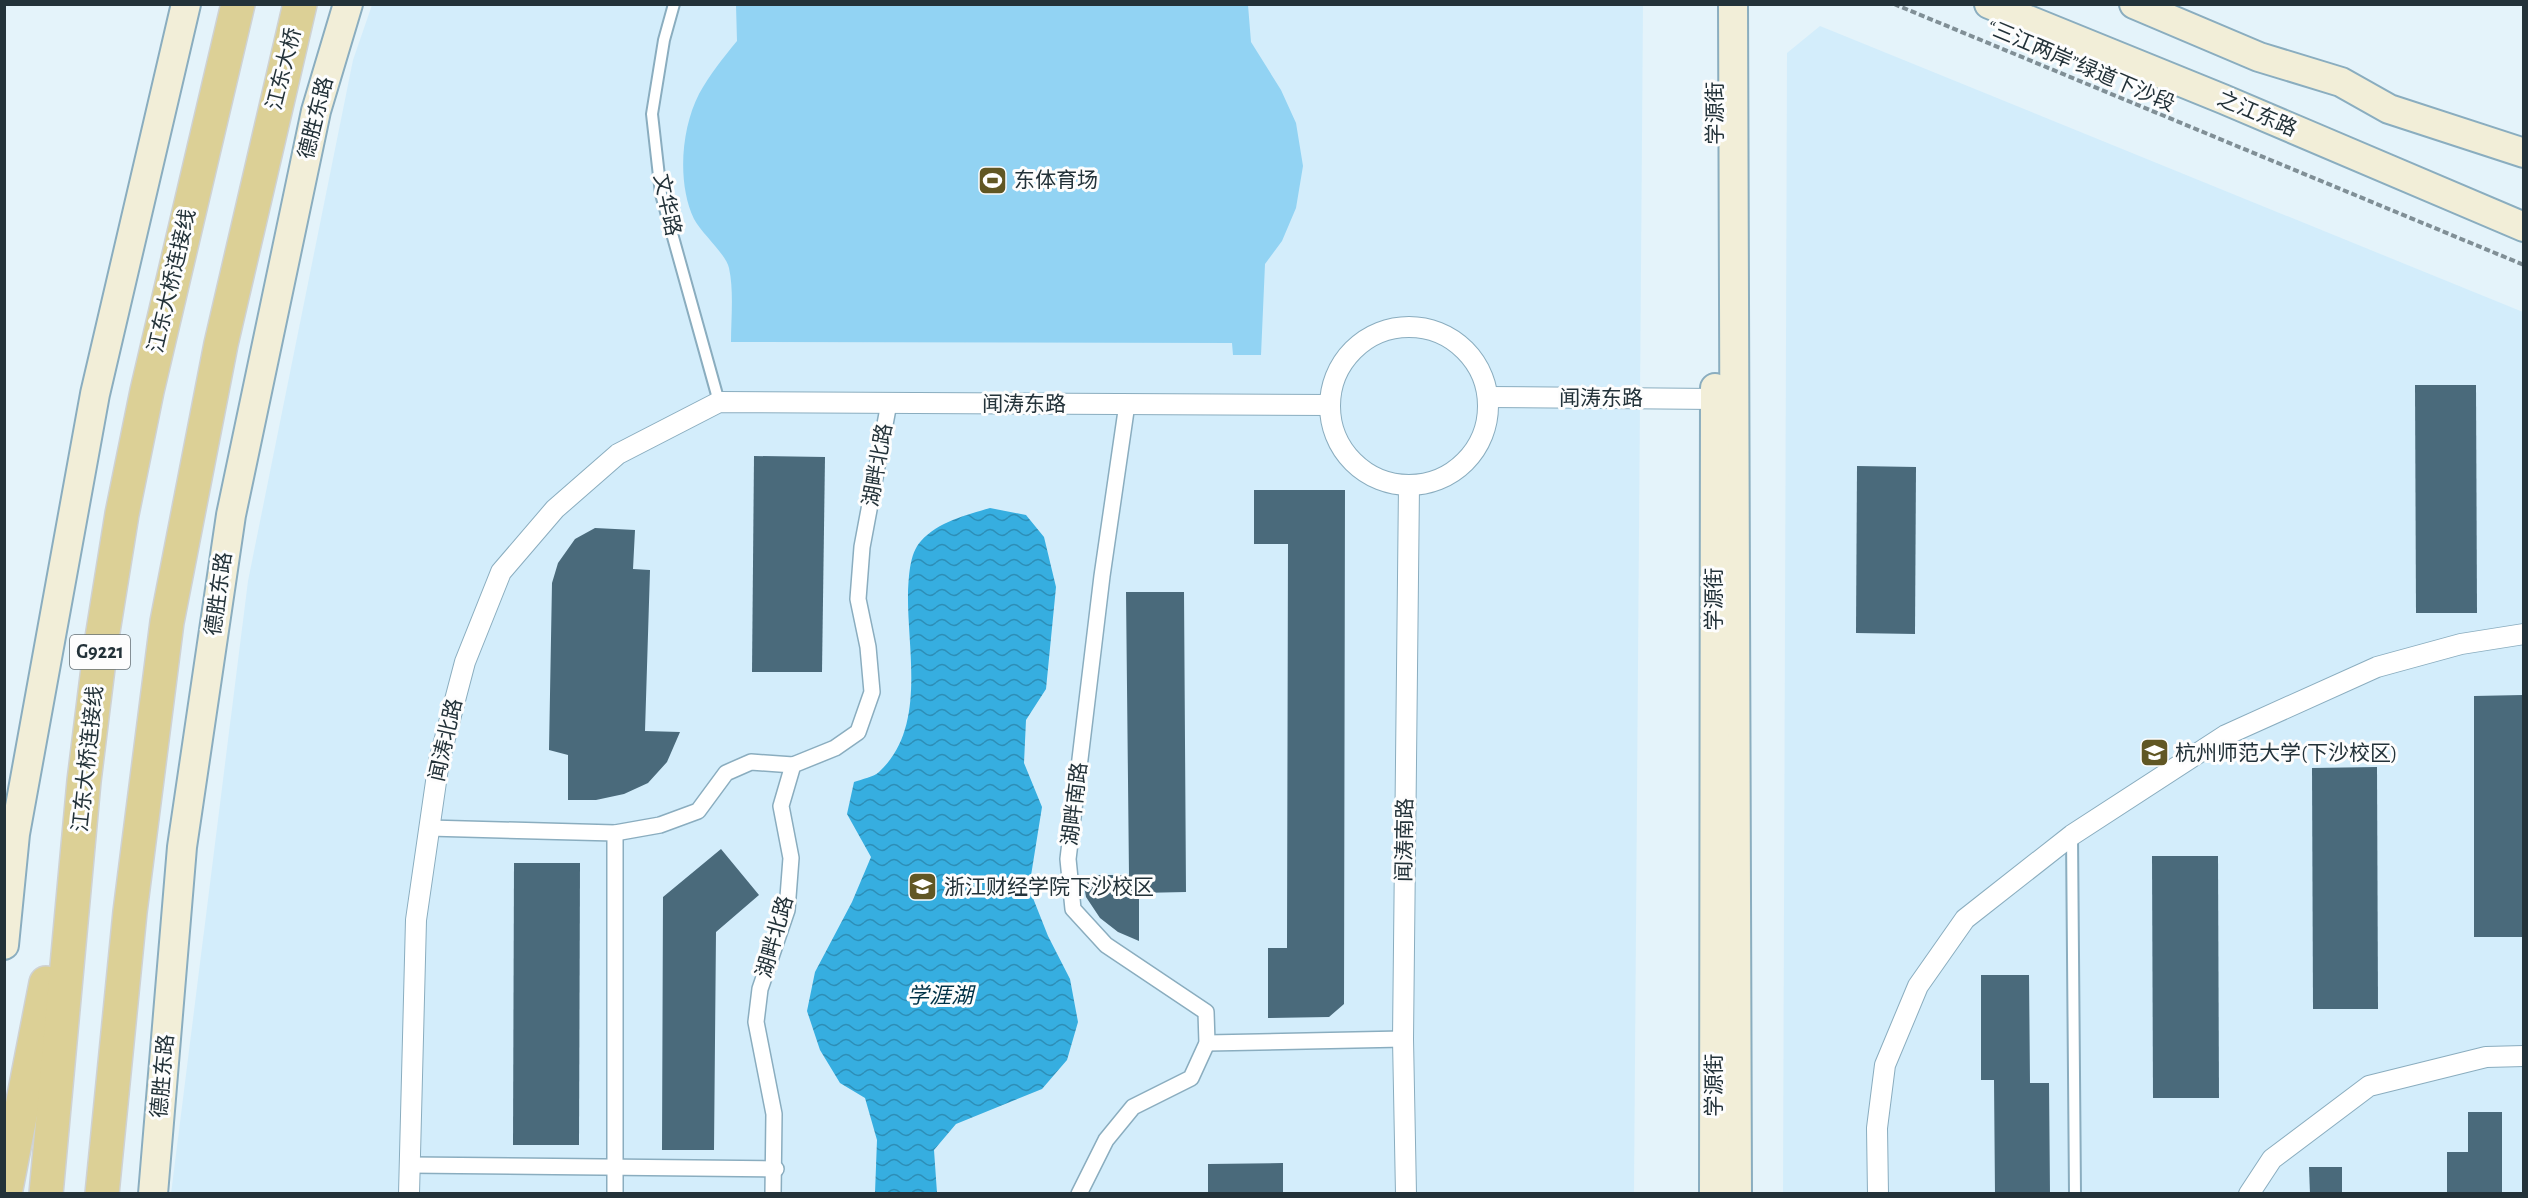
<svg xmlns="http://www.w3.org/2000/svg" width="2528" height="1198" font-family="'Alegreya Sans','Noto Sans SC',sans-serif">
<defs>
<pattern id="water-waves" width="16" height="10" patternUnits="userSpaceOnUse" patternTransform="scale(1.5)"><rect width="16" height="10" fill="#36aee0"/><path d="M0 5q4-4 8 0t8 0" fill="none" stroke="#2d8eb7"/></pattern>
</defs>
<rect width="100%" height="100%" fill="#e4f3fa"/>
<g fill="#d3edfb">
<polygon points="372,5 1643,5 1634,1193 171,1194 248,581 353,60"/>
<polygon points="1820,26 2523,312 2524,1193 1783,1194 1787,53"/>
</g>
<path fill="#92d3f3" d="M 736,5 L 1248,5 L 1251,42 L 1281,90 L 1296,123 L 1303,166 L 1296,208 L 1282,241 L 1265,264 L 1261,355 L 1233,355 L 1232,343 L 731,342 C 731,319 734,291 729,268 C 726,254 702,234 694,219 C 677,183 681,129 699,94 C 710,74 723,58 737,41 Z"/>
<path fill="url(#water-waves)" d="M 990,508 L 1026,515 L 1044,537 L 1056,587 L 1046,689 L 1026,720 L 1024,763 L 1042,807 L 1029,888 L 1048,936 L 1070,979 L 1078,1022 L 1067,1060 L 1042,1089 L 956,1124 L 934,1150 L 937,1193 L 875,1193 L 877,1140 L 865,1098 L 840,1083 L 820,1050 L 807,1011 L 815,972 L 852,902 L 871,857 L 847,814 L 854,782 C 862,779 874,777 879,772 C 927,728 907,651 908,593 C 909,577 909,554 921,541 C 938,522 966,515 990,508 Z"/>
<g fill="#4a6a7b">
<polygon points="2415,385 2476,385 2477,613 2416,613"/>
<polygon points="754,456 825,457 822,672 752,672"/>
<polygon points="1857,466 1916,467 1915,634 1856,633"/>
<polygon points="1254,490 1345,490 1344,1004 1329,1017 1268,1018 1268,948 1287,948 1288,544 1254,544"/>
<polygon points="595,528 635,530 633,569 650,570 645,731 680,732 667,762 648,783 624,794 596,800 568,800 568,755 549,750 552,583 558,563 575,539"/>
<polygon points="1126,592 1184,592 1186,892 1139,893 1139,941 1118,932 1100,918 1086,897 1082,875 1129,875"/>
<polygon points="2523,695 2523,937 2474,937 2474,696"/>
<polygon points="2377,767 2378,1009 2313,1009 2312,768"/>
<polygon points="721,849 759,895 716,932 714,1150 662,1150 663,897"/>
<polygon points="2152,856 2218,856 2219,1098 2153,1098"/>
<polygon points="514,863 580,863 579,1145 513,1145"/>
<polygon points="1981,975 2029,975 2030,1083 2049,1083 2050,1194 1995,1194 1994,1080 1981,1080"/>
<polygon points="2468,1112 2502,1112 2502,1194 2447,1194 2447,1152 2468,1152"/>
<polygon points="1283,1163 1283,1194 1208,1194 1208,1164"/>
<polygon points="2309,1167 2342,1167 2342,1194 2310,1194"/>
</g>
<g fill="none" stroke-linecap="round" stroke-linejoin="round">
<defs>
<g id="service">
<polyline points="674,4 664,40 652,114 661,194 719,402"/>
<polyline points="2072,835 2075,1194"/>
</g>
<g id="pedestrian">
<polyline points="429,828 615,833 660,825 698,811 726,773 751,762 793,765"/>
<polyline points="615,833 615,1194"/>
<polyline points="1207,1043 1403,1039"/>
<polyline points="410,1165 776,1169"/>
<polyline points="773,1194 774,1114 756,1022 760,989 787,910 791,858 781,806 793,765 835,748 858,732 872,692 868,647 858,599 862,547 889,403"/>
<polyline points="1079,1194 1106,1140 1133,1107 1191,1078 1207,1043 1206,1012 1106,945 1073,909 1068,859 1102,576 1127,404"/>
</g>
<g id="minor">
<circle cx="1409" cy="406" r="79"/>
<polyline points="1488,397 1715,399"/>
<polyline points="409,1194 416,920 439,761 465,662 501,572 555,509 618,454 719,402 1330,405"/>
<polyline points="1406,1194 1403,1039 1409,485"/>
<polyline points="1878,1194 1877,1128 1885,1065 1918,986 1965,919 2072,835 2226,735 2377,667 2461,644 2524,634"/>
<polyline points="2249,1194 2272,1159 2369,1086 2486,1057 2524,1056"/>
</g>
<g id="secondary">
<polyline points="1733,4 1737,1194"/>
<polyline points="1989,4 2223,99 2524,227"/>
<polyline points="2134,4 2259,57 2341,82 2389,109 2524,153"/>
<polyline points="4,945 15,834 95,394 186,4"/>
<polyline points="153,1194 182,847 231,515 316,111 348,4"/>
<polyline points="1714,1194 1715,388"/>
</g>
<g id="trunk">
<polyline points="5,1194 46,983"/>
<polyline points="46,1194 84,781 101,644 122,514 147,391 238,4"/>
<polyline points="102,1194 130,912 167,622 221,344 300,4"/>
</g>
</defs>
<use href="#service" stroke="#8aadbf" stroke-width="14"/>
<use href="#pedestrian" stroke="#8aadbf" stroke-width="18"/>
<use href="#minor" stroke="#8aadbf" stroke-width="22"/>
<use href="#secondary" stroke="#8aadbf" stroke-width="32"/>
<use href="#trunk" stroke="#cfd2d3" stroke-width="36"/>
<polyline stroke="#808f96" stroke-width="4" stroke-dasharray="6 3" stroke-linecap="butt" points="1894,4 2524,265"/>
<use href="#service" stroke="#fff" stroke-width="10"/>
<use href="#pedestrian" stroke="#fff" stroke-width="15"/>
<use href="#minor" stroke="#fff" stroke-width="20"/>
<use href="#secondary" stroke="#f2eed8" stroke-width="28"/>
<use href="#trunk" stroke="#dcd096" stroke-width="33"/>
</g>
<defs>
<symbol id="stadium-square" viewBox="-11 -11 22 22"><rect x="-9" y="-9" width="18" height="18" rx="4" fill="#615724" stroke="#fdfdfd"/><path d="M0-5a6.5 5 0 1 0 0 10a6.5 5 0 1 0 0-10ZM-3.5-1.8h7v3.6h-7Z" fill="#fff"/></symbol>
<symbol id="university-square" viewBox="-11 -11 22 22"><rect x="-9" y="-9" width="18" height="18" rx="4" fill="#615724" stroke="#fdfdfd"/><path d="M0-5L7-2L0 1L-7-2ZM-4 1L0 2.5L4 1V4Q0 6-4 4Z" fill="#fff"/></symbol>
</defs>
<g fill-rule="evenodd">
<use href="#stadium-square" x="976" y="164" width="33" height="33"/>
<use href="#university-square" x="2138" y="736" width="33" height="33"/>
<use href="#university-square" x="906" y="870" width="33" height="33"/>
</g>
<g text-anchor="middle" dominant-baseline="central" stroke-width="6" stroke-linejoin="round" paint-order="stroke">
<rect fill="#fdfdfd" stroke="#646f74" stroke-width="1.5" x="70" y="635" width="60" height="34" rx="4.5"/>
<g font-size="20" font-weight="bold" fill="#233239">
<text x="100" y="652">G9221</text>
</g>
<g font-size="21" fill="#233239" stroke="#fdfdfd">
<text transform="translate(2081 66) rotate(23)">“三江两岸”绿道下沙段</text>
<text transform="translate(284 69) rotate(-76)">江东大桥</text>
<text transform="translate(1715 113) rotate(-90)">学源街</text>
<text transform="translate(2257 114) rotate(23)">之江东路</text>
<text transform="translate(316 118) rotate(-76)">德胜东路</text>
<text transform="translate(667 205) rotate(78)">文华路</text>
<text transform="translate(172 281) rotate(-77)">江东大桥连接线</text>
<text x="1601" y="398">闻涛东路</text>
<text x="1024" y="404">闻涛东路</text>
<text transform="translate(878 465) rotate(-80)">湖畔北路</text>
<text transform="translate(219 594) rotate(-82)">德胜东路</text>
<text transform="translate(1714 599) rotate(-90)">学源街</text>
<text transform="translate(446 740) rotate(-77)">闻涛北路</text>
<text transform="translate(88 759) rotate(-84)">江东大桥连接线</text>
<text transform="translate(1075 804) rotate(-83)">湖畔南路</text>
<text transform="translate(1405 840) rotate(-89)">闻涛南路</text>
<text transform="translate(775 937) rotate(-74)">湖畔北路</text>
<text transform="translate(163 1076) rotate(-85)">德胜东路</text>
<text transform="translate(1714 1085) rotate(-90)">学源街</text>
</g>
<g font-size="21" fill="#233239" stroke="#fdfdfd" text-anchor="start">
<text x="1014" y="180">东体育场</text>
<text x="2175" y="753">杭州师范大学(下沙校区)</text>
<text x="944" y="887">浙江财经学院下沙校区</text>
</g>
<g font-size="22" font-style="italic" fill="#003247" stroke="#fdfdfd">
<text x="940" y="996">学涯湖</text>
</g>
</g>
<rect width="2528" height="1198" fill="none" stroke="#233239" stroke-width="12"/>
</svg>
